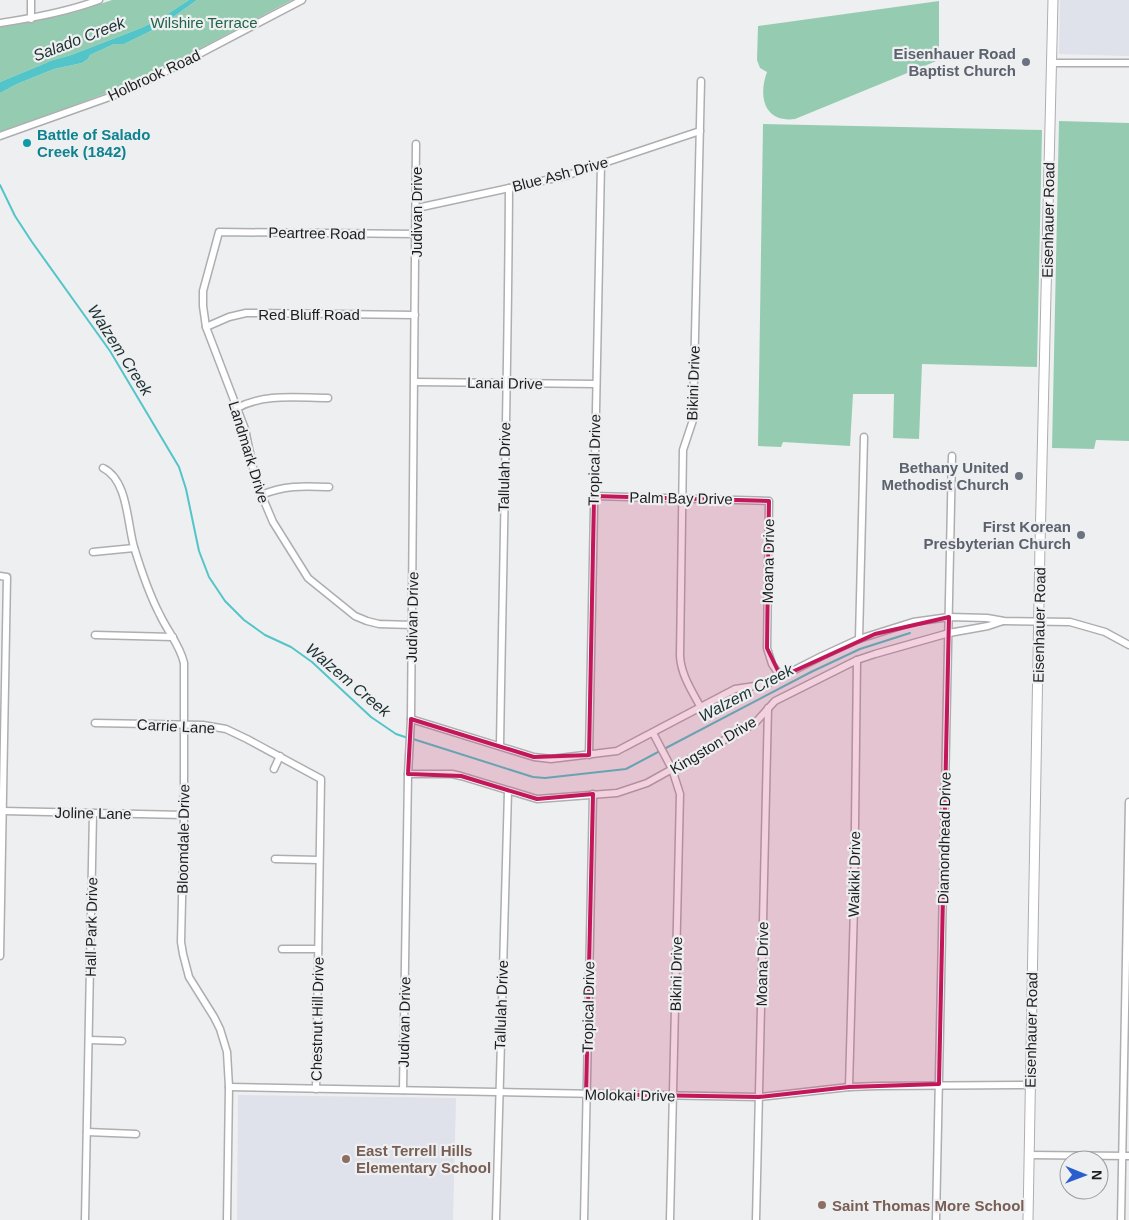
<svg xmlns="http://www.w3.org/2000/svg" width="1129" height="1220" font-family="Helvetica,sans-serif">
<rect width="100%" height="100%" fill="#eeeff1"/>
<g fill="#dfe1eb">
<polygon points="1060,0 1129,0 1129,56 1059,54"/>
<polygon points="238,1095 456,1098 453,1220 237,1220"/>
</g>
<g fill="#95ccb1">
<polygon points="112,0 189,0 160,19 141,28 71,55 53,60 0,82 0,27 76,12"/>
<polygon points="197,0 292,0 154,73 123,87 0,133 0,93 17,84 54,69 82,63 88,59 90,55 114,44 124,44 159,27"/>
<path d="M 939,1 L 939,60 L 795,119 C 764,123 758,96 767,72 L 760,68 L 757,60 L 758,26 Z"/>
<polygon points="1059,121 1129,123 1129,441 1096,440 1094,449 1052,448"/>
<polygon points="763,124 1042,130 1037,367 922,364 919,439 893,438 894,394 853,394 850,446 783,442 781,447 758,446"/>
</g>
<polygon fill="#53c5c8" points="189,0 197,0 159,27 124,44 114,44 90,55 88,59 82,63 54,69 17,84 0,93 0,82 53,60 71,55 141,28 160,19"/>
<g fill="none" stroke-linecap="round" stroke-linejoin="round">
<g stroke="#53c5c8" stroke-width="2">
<polyline points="0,185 15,216 32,242 110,351 179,467 186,489 199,551 209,577 225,601 244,620 265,635 291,647 312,662 371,717 396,734 408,738"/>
<polyline points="413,739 533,777 545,778 626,769 660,751"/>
<polyline points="664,749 811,672 860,649 910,633"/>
</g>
<defs>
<g id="minor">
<polyline points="31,19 31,0"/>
<path d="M 0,23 C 34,18 67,12 99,0"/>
<polyline points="1052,63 1129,63"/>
<path d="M 701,81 L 693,420 L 683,450 L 680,656 C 681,675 692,691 701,708"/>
<polyline points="0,136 118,94 159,75 302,0"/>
<polyline points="417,208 565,176 700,131"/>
<polyline points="206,327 229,317 246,313 415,315"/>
<polyline points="415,382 596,384"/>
<path d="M 237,408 C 265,393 297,398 328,398"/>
<path d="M 103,468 C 128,480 127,523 134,547 C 141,570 149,594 160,615 C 168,632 180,645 184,663 L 184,815 L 181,942 L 183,954 L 189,977 L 214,1017 L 220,1029 L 227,1052 L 229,1087 L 227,1220"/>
<path d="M 261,495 C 285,485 303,486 329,487"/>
<polyline points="594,496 769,501 767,648 772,664 781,677"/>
<polyline points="93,552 134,548"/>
<polyline points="0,576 7,577 0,956"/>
<polyline points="412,625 379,624 367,621 355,616 308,578 273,522 256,482 245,429 206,327 203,306 203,291 219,232 416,234"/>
<polyline points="95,635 173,637"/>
<polyline points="859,639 864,437"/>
<polyline points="411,719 534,757 551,759 617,751 735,689 767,684 822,656 859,639 913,622 949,617 987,618 1004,621 1070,622 1105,632 1129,645"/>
<polyline points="95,723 203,725 226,729 247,739 321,779 316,1089"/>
<polyline points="653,733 672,769 680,794 670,1220"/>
<path d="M 500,746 C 503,560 508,374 509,188"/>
<polyline points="589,755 601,164"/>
<polyline points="274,769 280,756"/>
<polyline points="408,774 452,774 461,776 537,799 617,793 647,783 755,723 775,701 857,660 875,654 949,633 988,626 1003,621"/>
<polyline points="3,811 184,815"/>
<polyline points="275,859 319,860"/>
<polyline points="282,949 318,949"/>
<polyline points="89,1040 122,1041"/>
<polyline points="229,1087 759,1097 849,1087 878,1086 1030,1085"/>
<polyline points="849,1087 854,907 857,660"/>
<polyline points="403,1090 408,774 411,719 416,144"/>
<polyline points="87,1132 136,1134"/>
<polyline points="1029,1155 1129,1156"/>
<polyline points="85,1220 93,813"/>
<polyline points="496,1220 508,791"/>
<polyline points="584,1220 593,794"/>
<polyline points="756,1220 768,708"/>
<polyline points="936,1220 952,456"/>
<polyline points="1121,1220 1129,802"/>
</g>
<polyline id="major" points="1028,1220 1040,545 1053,0"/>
</defs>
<use href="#minor" stroke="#aeaeb1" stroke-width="9"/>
<use href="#major" stroke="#aeaeb1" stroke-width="11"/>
<use href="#minor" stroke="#fff" stroke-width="6"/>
<use href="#major" stroke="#fff" stroke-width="9"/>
</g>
<path fill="#c2185b" fill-opacity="0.2" stroke="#c2185b" stroke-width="4" stroke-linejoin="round" d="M 594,496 L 769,501 L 767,648 L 781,677 L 875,634 L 949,617 L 939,1084 L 849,1087 L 759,1097 L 586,1094 L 593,794 L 537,799 L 461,776 L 408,774 L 411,719 L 534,757 L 589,755 Z"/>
<g fill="#6b7280" stroke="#eeeff1" stroke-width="2">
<circle cx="1026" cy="62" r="5"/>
<circle cx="1019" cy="476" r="5"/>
<circle cx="1081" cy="535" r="5"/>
</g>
<circle fill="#0f9aa8" stroke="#eeeff1" stroke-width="2" cx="27" cy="143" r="5"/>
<g fill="#8d6e63" stroke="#eeeff1" stroke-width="2">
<circle cx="346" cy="1159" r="5"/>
<circle cx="822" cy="1205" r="5"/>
</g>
<g text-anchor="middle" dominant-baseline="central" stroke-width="4.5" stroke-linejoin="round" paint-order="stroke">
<g font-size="15" fill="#22644a" stroke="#eeeff1">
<text x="204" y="22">Wilshire Terrace</text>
</g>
<g font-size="15" font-weight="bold" fill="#5b616d" stroke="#eeeff1" text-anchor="end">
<text x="1016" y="53">Eisenhauer Road<tspan x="1016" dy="17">Baptist Church</tspan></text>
<text x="1009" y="467">Bethany United<tspan x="1009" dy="17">Methodist Church</tspan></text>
<text x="1071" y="526">First Korean<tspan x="1071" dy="17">Presbyterian Church</tspan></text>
</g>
<g font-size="15" fill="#1d1d1e" stroke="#eeeff1">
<text transform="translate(154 75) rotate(-25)">Holbrook Road</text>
<text transform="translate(560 174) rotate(-15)">Blue Ash Drive</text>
<text transform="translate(416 212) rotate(-90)">Judivan Drive</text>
<text transform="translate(1048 220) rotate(-89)">Eisenhauer Road</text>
<text transform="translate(317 233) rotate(1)">Peartree Road</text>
<text x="309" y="314">Red Bluff Road</text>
<text transform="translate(505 383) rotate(1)">Lanai Drive</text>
<text transform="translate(693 383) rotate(-88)">Bikini Drive</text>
<text transform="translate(249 452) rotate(73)">Landmark Drive</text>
<text transform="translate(594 460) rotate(-89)">Tropical Drive</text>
<text transform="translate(504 467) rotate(-89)">Tallulah Drive</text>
<text transform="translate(681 498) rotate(1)">Palm Bay Drive</text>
<text transform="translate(768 561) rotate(-89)">Moana Drive</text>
<text transform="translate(412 617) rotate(-89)">Judivan Drive</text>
<text transform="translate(1039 625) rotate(-89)">Eisenhauer Road</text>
<text transform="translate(176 726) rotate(3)">Carrie Lane</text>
<text transform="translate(713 745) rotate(-31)">Kingston Drive</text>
<text transform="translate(93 813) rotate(1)">Joline Lane</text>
<text transform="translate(944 838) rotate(-89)">Diamondhead Drive</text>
<text transform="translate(183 839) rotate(-89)">Bloomdale Drive</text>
<text transform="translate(854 874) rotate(-89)">Waikiki Drive</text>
<text transform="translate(91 927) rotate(-89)">Hall Park Drive</text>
<text transform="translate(762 964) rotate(-89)">Moana Drive</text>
<text transform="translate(676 974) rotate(-89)">Bikini Drive</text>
<text transform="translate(501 1005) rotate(-88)">Tallulah Drive</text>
<text transform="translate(588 1007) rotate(-89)">Tropical Drive</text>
<text transform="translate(317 1019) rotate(-89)">Chestnut Hill Drive</text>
<text transform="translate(404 1022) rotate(-89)">Judivan Drive</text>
<text transform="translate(1031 1030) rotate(-89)">Eisenhauer Road</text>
<text transform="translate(630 1095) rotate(1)">Molokai Drive</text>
</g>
<g font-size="15" font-weight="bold" fill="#0d838f" stroke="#eeeff1" text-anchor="start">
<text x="37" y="134">Battle of Salado<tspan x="37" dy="17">Creek (1842)</tspan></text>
</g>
<g font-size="15" font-weight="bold" fill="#785e54" stroke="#eeeff1" text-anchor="start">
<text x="356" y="1150">East Terrell Hills<tspan x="356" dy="17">Elementary School</tspan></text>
<text x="832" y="1205">Saint Thomas More School</text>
</g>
<g font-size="16" font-style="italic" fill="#1c3031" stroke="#eeeff1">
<text transform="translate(79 39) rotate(-21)">Salado Creek</text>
<text transform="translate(120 350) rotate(57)">Walzem Creek</text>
<text transform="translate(348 680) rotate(40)">Walzem Creek</text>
<text transform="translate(746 693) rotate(-28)">Walzem Creek</text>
</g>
</g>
<g transform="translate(1084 1175) rotate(91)"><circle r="24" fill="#eeeff1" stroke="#9a9b9d"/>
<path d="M0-4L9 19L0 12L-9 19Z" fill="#2b5ecd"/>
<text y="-8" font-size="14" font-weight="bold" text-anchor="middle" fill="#1d1d1e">N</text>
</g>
</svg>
